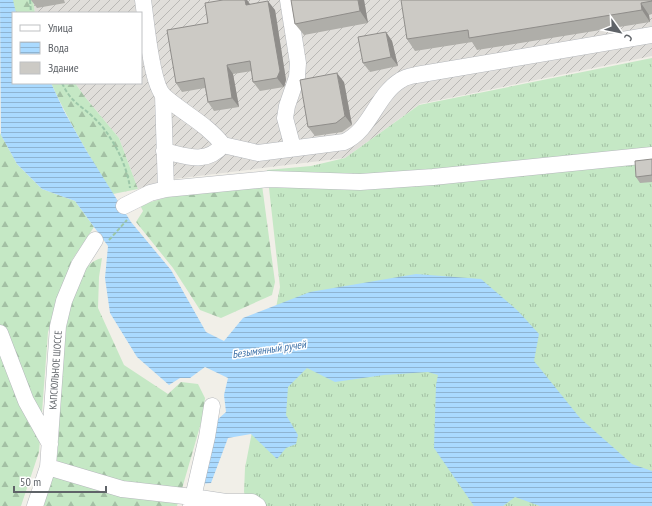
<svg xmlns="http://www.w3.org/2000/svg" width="652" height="506" viewBox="0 0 652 506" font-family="'PT Sans Narrow',sans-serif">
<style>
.industrial{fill:url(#industrial-furrows)}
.grass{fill:url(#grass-tufts)}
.forest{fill:url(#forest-firs)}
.water{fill:url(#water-rules)}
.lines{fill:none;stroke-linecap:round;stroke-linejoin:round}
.minor-casing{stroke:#b5b8bc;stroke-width:17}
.path{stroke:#9cc7a9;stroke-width:2;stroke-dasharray:4 2;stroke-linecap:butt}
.minor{stroke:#fff;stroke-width:16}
.wall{fill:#afaea9}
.shaded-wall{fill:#8f8d8a}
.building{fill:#cccac5;stroke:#8f8d8a}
.labels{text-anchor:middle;stroke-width:3;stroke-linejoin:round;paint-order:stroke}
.street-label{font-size:10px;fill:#5f6368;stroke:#fff}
.water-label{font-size:11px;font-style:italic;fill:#4174aa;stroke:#fff}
</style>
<defs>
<pattern id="industrial-furrows" width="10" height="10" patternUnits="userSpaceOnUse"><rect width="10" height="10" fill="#e0deda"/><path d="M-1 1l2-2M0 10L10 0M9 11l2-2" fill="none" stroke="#b9b8b5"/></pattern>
<pattern id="grass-tufts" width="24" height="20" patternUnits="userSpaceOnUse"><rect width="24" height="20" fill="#c5e8c5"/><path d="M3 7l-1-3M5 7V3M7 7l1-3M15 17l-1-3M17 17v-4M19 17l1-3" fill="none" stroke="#a3c0a4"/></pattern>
<pattern id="forest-firs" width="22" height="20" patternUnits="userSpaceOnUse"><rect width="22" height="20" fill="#c5e8c5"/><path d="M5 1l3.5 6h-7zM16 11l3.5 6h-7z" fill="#a3c0a4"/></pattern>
<pattern id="water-rules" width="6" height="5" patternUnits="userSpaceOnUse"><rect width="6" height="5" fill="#aadaff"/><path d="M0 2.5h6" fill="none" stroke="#8eb4d2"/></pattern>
</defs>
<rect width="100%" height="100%" fill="#f1efe8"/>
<path class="industrial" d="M33,0H652V56L420,104L345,158L165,180L138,189L119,138L85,97L75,83H141V13H35Z"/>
<path class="grass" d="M652,58V506H248L244,492L245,468L280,287L267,170L311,166L345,158L419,105Z"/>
<path class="forest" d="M13,0H33L35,13H16L12,3Z
M51,83H75L85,97L119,138L138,189L113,194C90,158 69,122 51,83Z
M0,133L17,164L42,189L75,201L94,227L72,260L48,332L39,452L21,506H0Z
M262,185L275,282L272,295L221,318L200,310L173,268L136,222L143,211L140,205L175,195Z
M102,258L99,277L98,308L124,365L168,394L181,382L198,384L205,398L203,416L177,506H42C50,486 56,467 58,445C61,407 56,267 102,258Z"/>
<path class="water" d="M0,0H13L16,13H13V83H51L64,111L86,150L131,222L171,270L206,332L224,341L243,318L310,292L416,274L481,279L518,311L539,334L534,361L580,418L632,464L652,471V506H540L515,497L503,506H474L434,448L436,385L438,375L428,372L384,375L335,382L307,368L288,387L286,415L298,435L296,444L286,448L277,459L251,434L228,438L211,483L200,484L217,420L226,412L224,395L228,378L205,367L190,378H180L169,385L137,357L110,313L105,278L108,246L75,201L42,189L17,164L1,135Z"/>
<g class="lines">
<g class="minor-casing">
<path id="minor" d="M143,0C146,19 151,84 164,96C183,113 207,124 223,145
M288,0L298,63L297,77L287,106L285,118L293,148
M163,95L166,189
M164,151C187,156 206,165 223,145L258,153L344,142C371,130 376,95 401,80C405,77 411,76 416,75L652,35
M124,206L150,193L166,189L269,179L360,182L433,177L652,155
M0,333L26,401L50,444
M48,467L122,489L193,497L226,502H252L258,506
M35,506L48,467L58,326L64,301L79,265L95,240
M191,506L207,437L212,406"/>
</g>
<path class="path" d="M30,0L31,13
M62,83C71,102 78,103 93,117C111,133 127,164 130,188
M109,240L127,220"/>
<use href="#minor" class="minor"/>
</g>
<path class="wall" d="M31,0H64L65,3L37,8Z
M223,0H247L250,4L275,10L286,80L284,87L260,91L253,82L252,71L233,74L239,107L214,111L208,102L205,88L182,92L176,83L208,23Z
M291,0H364L368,23L304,35L295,24Z
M652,0V14L649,15L650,22L477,50L472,42L415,51L407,39Z
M386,32L392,41L398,66L370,72L363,63Z
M344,82L352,125L342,132L315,136L308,127Z
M652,159V182L640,183L636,177Z"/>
<path class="shaded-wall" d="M245,0H247L251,6L246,5Z
M358,0H364L368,23L360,11Z
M268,1L275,10L286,80L284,87L277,78Z
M641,3L649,15L650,22L642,10Z
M386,32L392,41L398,66L391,57Z
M227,65L233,74L239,107L232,98Z
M337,73L344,82L352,125L345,116Z"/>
<path class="building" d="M223,0H245L246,5L268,1L280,71L277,78L253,82L250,61L227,65L232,98L208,102L204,78L176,83L167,30L208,23L205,3Z
M291,0H358L360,11L295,24Z
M401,0H652V1L641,3L642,10L469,38L468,30L407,39Z
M386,32L391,57L363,63L358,37Z
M337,73L345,116L336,123L308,127L300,80Z
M652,159V175L636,177L635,161Z"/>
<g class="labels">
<g class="street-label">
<text transform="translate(55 370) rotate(-86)" y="4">КАПСЮЛЬНОЕ ШОССЕ</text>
</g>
<g class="water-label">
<text transform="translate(269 349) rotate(-8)" y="4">Безымянный ручей</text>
</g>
</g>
<rect x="12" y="12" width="130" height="72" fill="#ffffff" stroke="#bfc1c3"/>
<rect x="20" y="25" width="20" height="6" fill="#ffffff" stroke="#bfc1c3"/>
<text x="48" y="32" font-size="12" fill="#5f6368">Улица</text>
<rect x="20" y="42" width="20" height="12" fill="url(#water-rules)" stroke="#bfc1c3"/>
<text x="48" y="52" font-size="12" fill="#5f6368">Вода</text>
<rect x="20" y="62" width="20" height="12" fill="#cccac5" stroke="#bfc1c3"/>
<text x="48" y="72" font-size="12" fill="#5f6368">Здание</text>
<g transform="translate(620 32) rotate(123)" stroke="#ffffff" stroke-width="3" paint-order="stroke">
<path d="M0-3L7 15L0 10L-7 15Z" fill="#5f6368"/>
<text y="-6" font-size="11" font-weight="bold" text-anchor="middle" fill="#5f6368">С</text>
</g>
<path d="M14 486v6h92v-6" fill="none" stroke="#5f6368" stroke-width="2"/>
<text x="20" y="486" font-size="12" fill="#5f6368" stroke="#ffffff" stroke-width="3" paint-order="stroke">50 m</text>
</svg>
